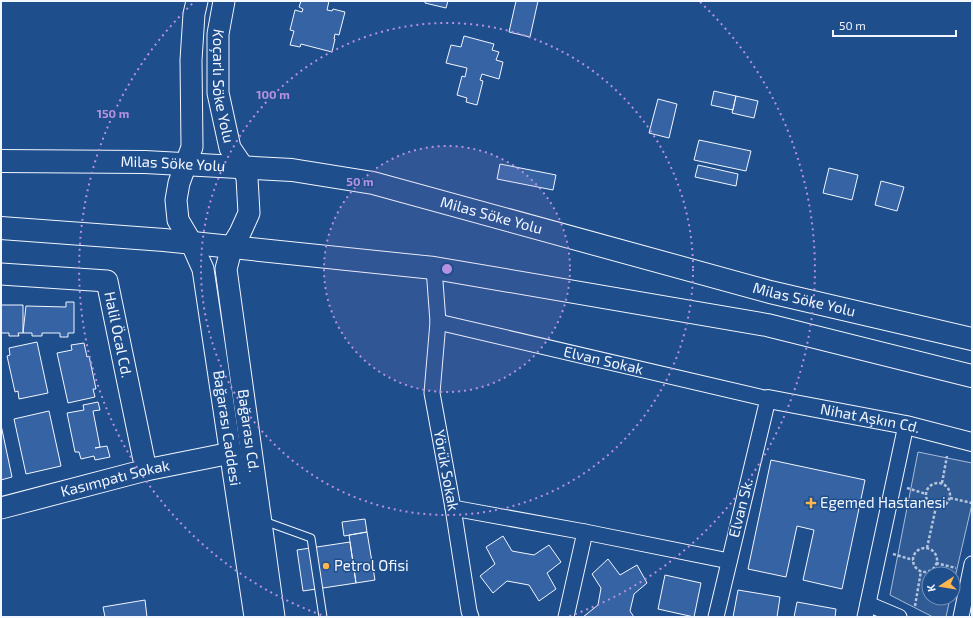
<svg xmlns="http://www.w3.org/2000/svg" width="973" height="618" viewBox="0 0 973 618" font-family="'Exo 2',sans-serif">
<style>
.built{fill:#305b95;stroke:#a8bbd7}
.building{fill:#3563a3;stroke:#f2f6ff}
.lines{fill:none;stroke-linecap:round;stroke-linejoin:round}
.service-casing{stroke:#f2f6ff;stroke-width:9}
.minor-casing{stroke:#f2f6ff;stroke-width:17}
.tertiary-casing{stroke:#f2f6ff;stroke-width:20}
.secondary-casing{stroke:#f2f6ff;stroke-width:23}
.trunk-casing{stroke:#f2f6ff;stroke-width:24}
.path{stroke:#b3c4dc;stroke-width:2.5;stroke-dasharray:3 2;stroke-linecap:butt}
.service{stroke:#1f4e8c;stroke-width:7}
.minor{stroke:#1f4e8c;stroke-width:15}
.tertiary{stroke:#1f4e8c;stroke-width:18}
.secondary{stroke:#1f4e8c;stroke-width:21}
.trunk{stroke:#1f4e8c;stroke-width:22}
.ring{fill:none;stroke:#b691df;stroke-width:2;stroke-dasharray:2 4}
.poi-dot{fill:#ffb74d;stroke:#1f4e8c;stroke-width:1.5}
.labels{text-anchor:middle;stroke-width:3;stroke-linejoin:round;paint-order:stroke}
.street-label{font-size:15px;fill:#f2f6ff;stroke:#1f4e8c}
.poi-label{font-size:15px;fill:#f2f6ff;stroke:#1f4e8c;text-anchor:start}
.centre{fill:#b691df;stroke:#1f4e8c;stroke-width:2}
.ring-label{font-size:12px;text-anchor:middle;font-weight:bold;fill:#b691df;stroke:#1f4e8c;stroke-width:3;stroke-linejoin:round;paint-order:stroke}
</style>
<rect width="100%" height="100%" fill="#1f4e8c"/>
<path class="built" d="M918,452L972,463V504L953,586V574H929V598H950L946,617H933L890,595Z"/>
<path class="building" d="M301,1H329L327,10L332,11L333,9L345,12L339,35L335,34L334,39H335L332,52L301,44L300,47L290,45L294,31L290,30L295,10L302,12L303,9L299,7Z
M425,1H448L446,8L425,3Z
M516,1H538L530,37L509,32Z
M464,36L494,44L492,50L499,52L496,60L503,62L499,79L482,74L480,80L483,81L477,105L466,102L467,98L457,95L462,76L465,77L467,68L446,63L451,45L461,47Z
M714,91L736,96L733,110L711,105Z
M736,96L758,101L754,118L732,113Z
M658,99L677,104L669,138L649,133Z
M699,140L751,151L746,171L694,160Z
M500,164L556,175L553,190L497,179Z
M698,165L738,174L736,186L695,177Z
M829,168L858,175L852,200L823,193Z
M881,181L904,187L897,211L875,205Z
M66,302H74V333H68V337H60V333H42V336H32V333H23L26,306L66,307Z
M1,305H23V333H18L19,336H9V333H1Z
M37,342L48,393L19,399L18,391L15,392L7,356L10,355L9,348Z
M84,343L87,357L89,356L96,389H93L95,397L68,403L57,353L72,350L71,345Z
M98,402L100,410L93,411L100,447L95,448L107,446L110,457L95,460L94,456L81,459L79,452H75L67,413L84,410L83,405Z
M49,411L61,466L26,474L14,419Z
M1,425L12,477L1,480Z
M771,460L865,480L842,589L803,580L814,530L797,526L786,577L748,569Z
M365,519L367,532L344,536L342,522Z
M367,532L375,580L356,583L349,535Z
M503,536L512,551L534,555L549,545L561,562L547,573L556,589L539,601L529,585L507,581L493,593L480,576L495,564L486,547Z
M350,542L356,583L303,591L297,550Z
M608,559L620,575L637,565L647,583L634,594L630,611L634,617H583L598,605L601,588L592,574Z
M665,575L701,583L694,617L658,609Z
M738,590L780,597L777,617H733Z
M145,600L147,617H105L103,607Z
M797,602L836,609L835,617H794Z"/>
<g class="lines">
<g class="service-casing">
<path id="service" d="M264,521L311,538L323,617"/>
</g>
<g class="minor-casing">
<g id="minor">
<path id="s1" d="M434,268L438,322L432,393L453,508L469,611L471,617"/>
<path id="s2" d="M438,322L768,399L716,617"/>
<path d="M453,508L585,532L729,561"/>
<path d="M868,604L899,617"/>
<path d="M566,617L585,532"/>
<path d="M865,617L906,425"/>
<path d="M961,617L972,564"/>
</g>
</g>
<g class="tertiary-casing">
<g id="tertiary">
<path id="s3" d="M768,399L906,425L972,442"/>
</g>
</g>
<g class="secondary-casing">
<g id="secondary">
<path id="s4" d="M197,1L194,14L191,60L192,147L179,183L176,200L178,220L191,242L203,269L255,617"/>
<path id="s5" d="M224,1L218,34V93L230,148L243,167L247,178L249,213L240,233L232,246L226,269L274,617"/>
<path id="s6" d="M1,274L107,281L146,470"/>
<path id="s7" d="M1,508L146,470L231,453"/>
</g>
</g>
<g class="trunk-casing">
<g id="trunk">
<path id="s8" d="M1,161L145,162L292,170L373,183L770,292L972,339"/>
<path d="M1,228L164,240L434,268L767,325L972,376"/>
</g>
</g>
<path class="path" d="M926 495a12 12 0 1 1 24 0a12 12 0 1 1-24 0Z
M942,483L947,456
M907,488L926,494
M950,498L972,503
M927,548L936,507
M913 560a12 12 0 1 1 24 0a12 12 0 1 1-24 0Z
M893,554L913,560
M936,563L956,568
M915,606L921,571"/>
<use href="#service" class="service"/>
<use href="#minor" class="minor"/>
<use href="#tertiary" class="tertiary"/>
<use href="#secondary" class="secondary"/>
<use href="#trunk" class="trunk"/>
</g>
<circle cx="447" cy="269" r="123" fill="#b691df" fill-opacity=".12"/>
<g class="ring">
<circle cx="447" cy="269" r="123"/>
<circle cx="447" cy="269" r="246"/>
<path d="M327 617A368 368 0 0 1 194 2M700 2A368 368 0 0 1 567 617"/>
</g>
<g class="poi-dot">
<path d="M809 497h4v4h4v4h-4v4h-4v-4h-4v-4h4z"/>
<circle cx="326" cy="566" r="4"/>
</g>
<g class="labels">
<g class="street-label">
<text dy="5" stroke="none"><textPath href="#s5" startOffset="86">Koçarlı Söke Yolu</textPath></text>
<text dy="5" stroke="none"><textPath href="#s8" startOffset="172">Milas Söke Yolu</textPath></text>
<text dy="5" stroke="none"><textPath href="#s8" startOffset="496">Milas Söke Yolu</textPath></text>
<text dy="5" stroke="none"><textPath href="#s8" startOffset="820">Milas Söke Yolu</textPath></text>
<text dy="5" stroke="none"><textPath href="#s6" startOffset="161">Halil Öcal Cd.</textPath></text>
<text dy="5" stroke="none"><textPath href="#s2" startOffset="170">Elvan Sokak</textPath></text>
<text dy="5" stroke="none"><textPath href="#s3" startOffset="104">Nihat Aşkın Cd.</textPath></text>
<text dy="5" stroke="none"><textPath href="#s4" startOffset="438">Bağarası Caddesi</textPath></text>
<text dy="5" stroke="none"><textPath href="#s5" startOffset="443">Bağarası Cd.</textPath></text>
<text dy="5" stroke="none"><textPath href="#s1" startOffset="204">Yörük Sokak</textPath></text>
<text dy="5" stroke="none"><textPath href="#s7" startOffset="118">Kasımpatı Sokak</textPath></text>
<text transform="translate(741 508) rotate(-76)" y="5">Elvan Sk.</text>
</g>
<g class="poi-label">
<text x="820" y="508">Egemed Hastanesi</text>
<text x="334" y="571">Petrol Ofisi</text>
</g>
</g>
<circle cx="447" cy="269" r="6" class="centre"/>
<g class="ring-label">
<text x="273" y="99">100 m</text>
<text x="113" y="118">150 m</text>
<text x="360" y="186">50 m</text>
</g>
<rect width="973" height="618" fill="none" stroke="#f2f6ff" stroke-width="4"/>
<g transform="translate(941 586) rotate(258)"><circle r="19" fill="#1f4e8c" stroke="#7391ba"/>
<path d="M0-3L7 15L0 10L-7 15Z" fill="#ffb74d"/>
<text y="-6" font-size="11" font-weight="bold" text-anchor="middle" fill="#f2f6ff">K</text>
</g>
<path d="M833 30v6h123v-6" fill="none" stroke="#f2f6ff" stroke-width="2"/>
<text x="839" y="30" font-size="12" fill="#f2f6ff" stroke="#1f4e8c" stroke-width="3" paint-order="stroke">50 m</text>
</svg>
